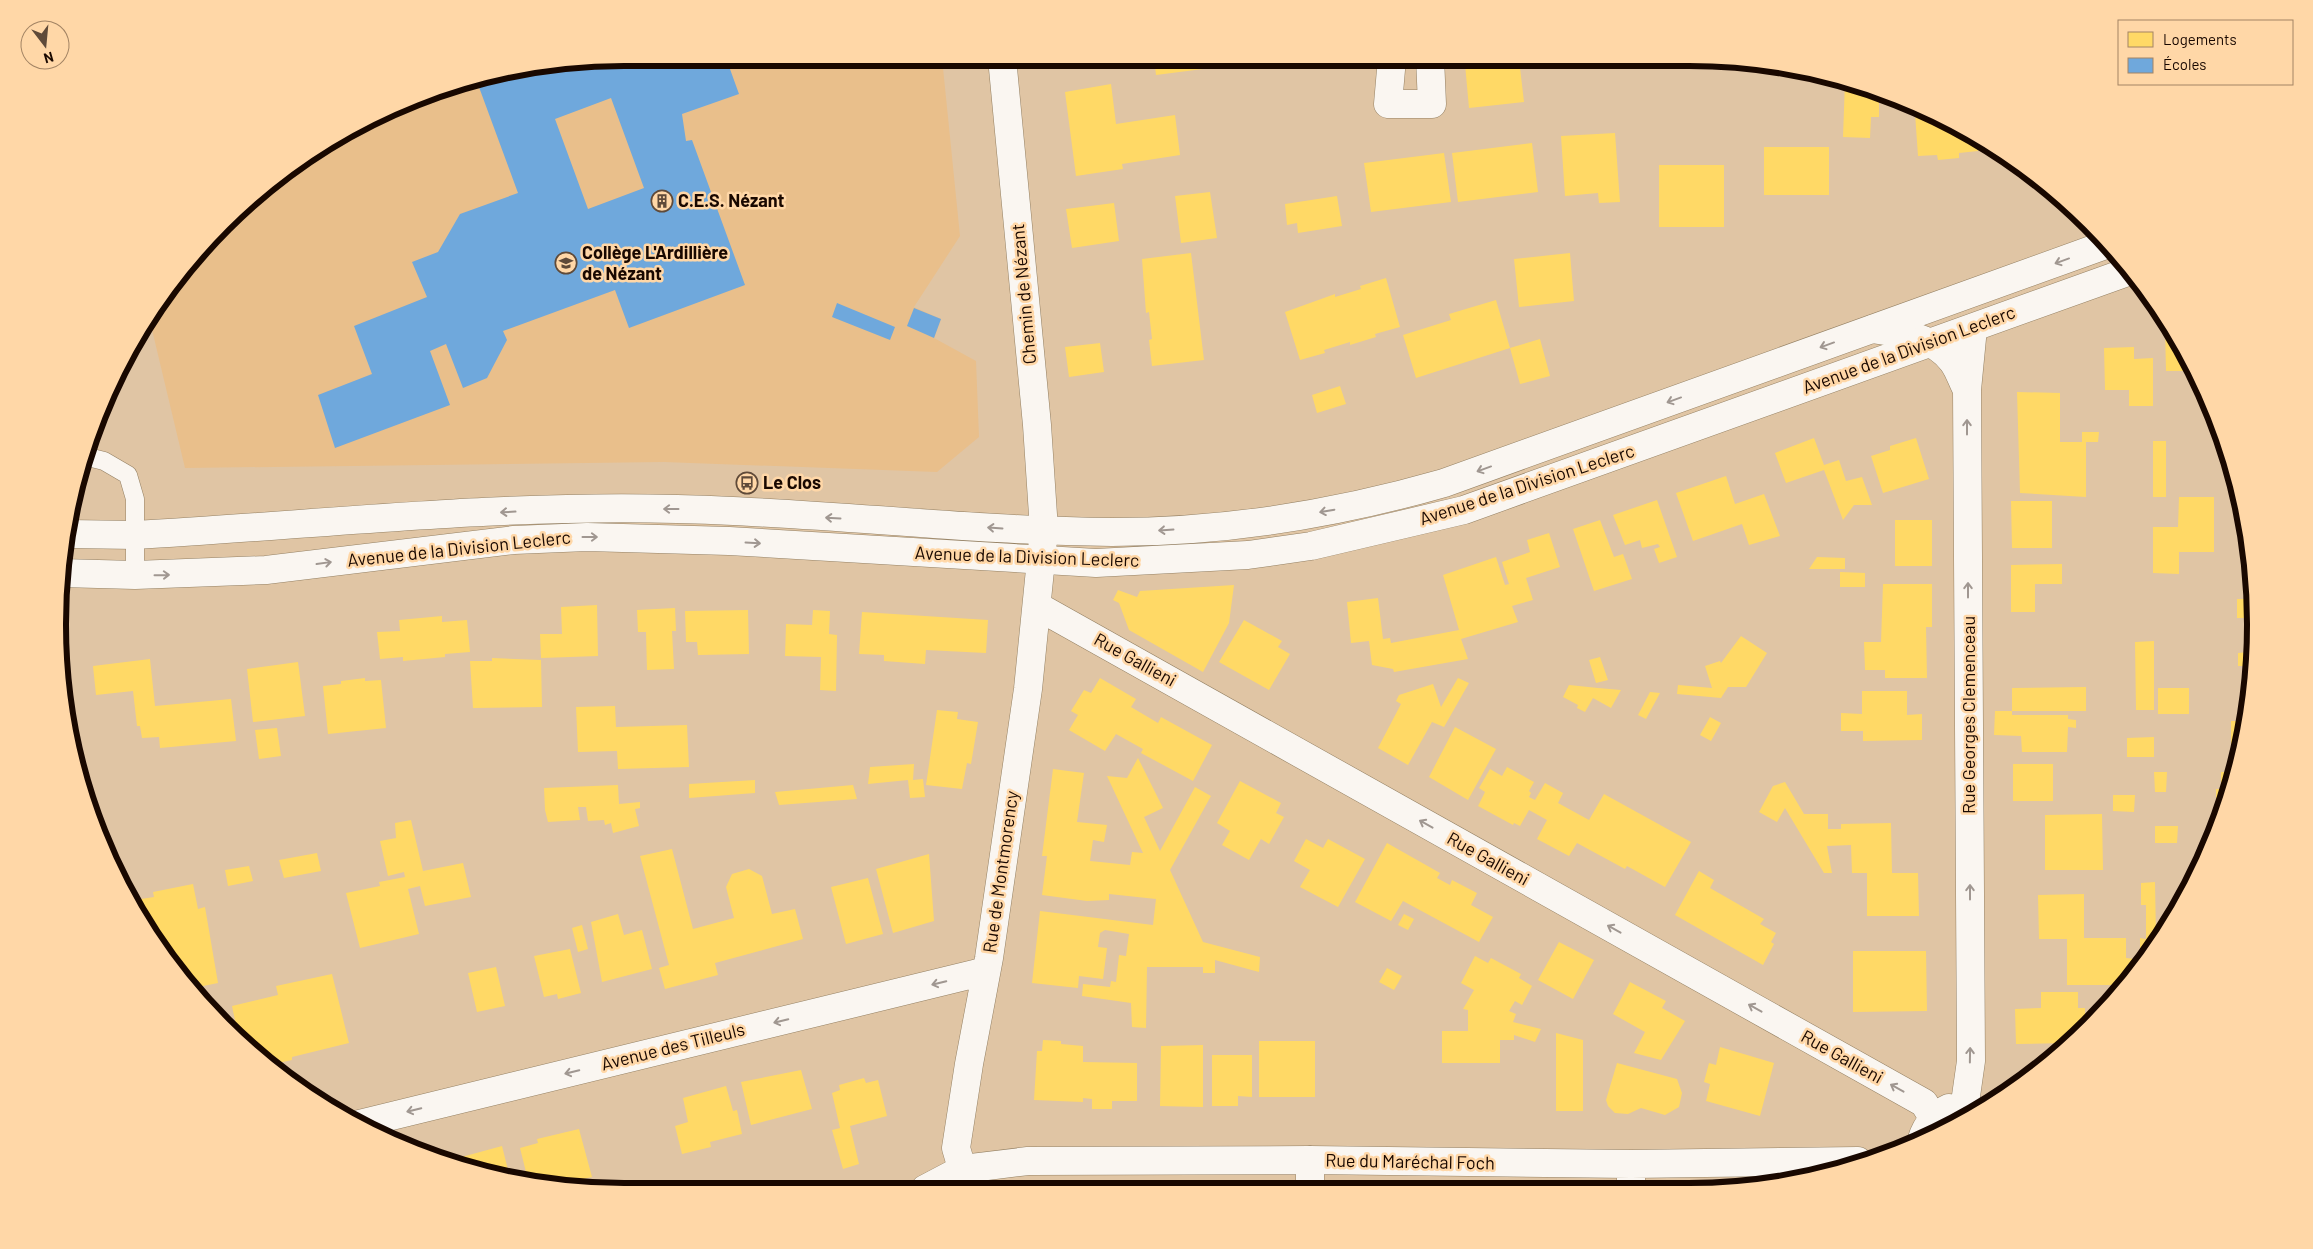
<svg xmlns="http://www.w3.org/2000/svg" width="2313" height="1249" viewBox="0 0 2313 1249" font-family="Barlow,sans-serif">
<style>
.built{fill:#e9bf8b}
.homes{fill:#ffd966}
.schools{fill:#6fa8dc;fill-rule:evenodd}
.lines{fill:none;stroke-linecap:round;stroke-linejoin:round}
.lane-casing{stroke:#948063;stroke-width:19}
.street-casing{stroke:#948063;stroke-width:29}
.primary-casing{stroke:#948063;stroke-width:29}
.lane{stroke:#faf6f1;stroke-width:18}
.street{stroke:#faf6f1;stroke-width:28}
.primary{stroke:#faf6f1;stroke-width:28}
.oneway{stroke:#a09791}
.labels{text-anchor:middle;stroke-width:5;stroke-linejoin:round;paint-order:stroke}
.poi-label{font-size:18px;font-weight:bold;fill:#190800;stroke:#ffd7a7;text-anchor:start}
.street-label{font-size:18px;fill:#190800;stroke:#ffd7a7}
.rim{fill:none;stroke:#190800;stroke-width:6}
</style>
<rect width="100%" height="100%" fill="#e0c5a4"/>
<path class="built" d="M624,58H942L960,236L914,307L941,319L934,338L976,361L979,437L937,472L664,462L185,468L149,317L198,250L279,175L341,133L442,88L514,68Z"/>
<path class="homes" d="M1154,58H1202L1203,69L1156,75Z
M1519,59L1524,102L1469,108L1465,64Z
M1845,81L1879,93V117H1871L1870,138L1843,137Z
M1111,84L1116,124L1175,115L1180,155L1122,164L1123,169L1076,176L1065,92Z
M1930,112L1977,139L1978,151L1959,153V158L1938,160L1937,155L1918,156L1915,113Z
M1615,133L1620,202L1599,203L1598,193L1565,196L1561,136Z
M1532,143L1538,192L1458,202L1452,153Z
M1764,147H1829V195H1764Z
M1444,153L1451,202L1371,212L1364,163Z
M1659,165H1724V227H1659Z
M1210,192L1217,238L1181,243L1175,196Z
M1337,196L1342,226L1298,233L1297,223L1287,225L1285,204Z
M1114,203L1119,241L1072,248L1066,209Z
M1191,253L1204,360L1152,366L1149,340L1152,339L1149,312L1146,313L1142,259Z
M1570,253L1574,301L1519,307L1514,259Z
M1386,278L1400,327L1375,334L1376,337L1350,345V342L1324,350L1325,353L1300,360L1285,312L1335,294V297L1361,289L1360,286Z
M1496,300L1510,348L1416,378L1403,335L1451,320L1449,314Z
M2165,328H2170L2180,341L2193,371H2166Z
M1540,339L1550,376L1520,384L1510,348Z
M1100,343L1104,372L1069,377L1065,347Z
M2134,347V359L2153,358V406H2129V390H2105L2104,348Z
M1340,386L1346,404L1317,413L1312,395Z
M2017,392L2060,393V442H2082V432H2099L2098,442H2086V497L2020,493Z
M1814,438L1824,465L1839,460L1846,481L1862,477L1872,505H1854L1843,520L1824,470L1786,483L1775,453Z
M1916,438L1929,479L1883,493L1871,456L1890,450V446Z
M2153,441H2166V497H2153Z
M1726,476L1735,504L1764,494L1780,536L1749,545L1742,524L1693,541L1676,493Z
M2179,497H2214V552H2179V574L2153,573V527H2178Z
M1657,500L1677,557L1659,563L1654,549L1660,547L1658,544L1642,548L1640,540L1625,545L1613,515Z
M2011,501H2052V548H2012Z
M1600,520L1614,557L1623,554L1632,579L1594,591L1573,529Z
M1895,520H1932V566H1895Z
M1549,533L1560,567L1526,578L1533,600L1512,606L1518,622L1461,639L1468,659L1394,672L1393,669L1372,665L1369,641L1351,643L1347,602L1378,598L1383,639L1390,638L1391,643L1459,630L1443,575L1496,557L1505,585L1509,584L1502,562L1530,552L1527,540Z
M1817,557L1845,558V569H1809Z
M2062,564V584H2035V612H2011V565Z
M1840,572L1865,573V587H1840Z
M1883,584H1932V627H1926L1927,678H1885V670H1865L1864,642H1881Z
M1234,585L1229,623L1203,672L1129,630L1119,603L1113,600L1118,590L1137,597L1140,591Z
M2237,599H2252L2254,666H2238V653L2249,652V618H2237Z
M597,605L598,656L541,658L540,634H562L561,607Z
M675,608L676,631H672L674,669L647,670L646,632H638L637,610Z
M748,610L749,654L698,655L697,642H686L685,611Z
M813,610L830,611L829,634L837,635L836,691L820,690L821,657L785,656L786,624L812,625Z
M862,612L988,620L986,653L926,650L925,664L884,661V655L859,654Z
M442,616V622L467,620L470,652L445,654V657L403,661V657L380,659L377,632L400,631L399,620Z
M1244,620L1282,641L1278,647L1290,654L1269,690L1219,662Z
M1741,636L1767,653L1746,687H1728L1721,698L1677,694L1678,685L1712,688L1705,666L1720,661L1721,663Z
M2154,641V710H2136L2135,642Z
M1600,657L1608,680L1596,683L1589,660Z
M492,658L541,660L542,707L473,708L470,661H492Z
M150,659L155,706L231,699L236,741L160,748L159,737L142,738L140,726H137L133,691L96,695L93,666Z
M298,662L305,716L253,722L247,669Z
M365,678V681L381,680L386,728L328,734L323,686L341,684V681Z
M1100,678L1136,699L1131,707L1158,723L1161,717L1212,745L1193,781L1141,753L1143,749L1116,734L1105,751L1069,730L1078,715L1071,711L1084,690L1091,693Z
M1458,678L1469,683L1444,727L1432,722L1408,765L1378,748L1401,704L1396,701L1399,695L1433,684L1441,707Z
M1569,685L1598,688L1621,690L1611,708L1593,698L1585,712L1577,708L1578,705L1563,697Z
M2086,687V711H2012V715H2068V719L2076,720V728L2068,727L2067,752H2022L2021,736L1994,735L1995,711H2012V688Z
M2158,688H2189V714H2158Z
M1862,691H1907V715L1922,714V740L1863,741V731H1841V713L1862,714Z
M1650,692L1660,693L1646,719L1638,715Z
M615,706L616,727L687,725L689,767L618,769L617,751L578,752L576,707Z
M937,710L958,712L957,719L978,722L971,764L967,763L962,789L926,785Z
M1710,717L1721,723L1711,741L1700,735Z
M2231,721H2245L2236,772L2216,825V789H2221V772H2231Z
M1455,727L1496,749L1468,800L1429,777Z
M277,728L281,756L259,759L255,730Z
M2154,737V757H2127V738Z
M1138,758L1163,808L1144,817L1160,851L1195,787L1211,796L1170,870L1203,942L1260,957L1259,972L1215,960V973H1203V967H1147L1146,1028L1132,1027L1131,1003L1082,996L1083,984L1110,987L1111,981L1116,982L1119,955L1126,956L1129,934L1105,930L1100,933L1098,947L1107,948L1103,979L1079,976L1078,988L1032,983L1040,911L1153,925L1156,899L1109,894V900L1087,901L1042,895L1047,856H1042L1053,769L1084,773L1077,822L1107,825L1104,842L1093,840L1090,861L1130,865L1132,852L1143,853L1107,776L1127,778Z
M914,764L913,780L923,779L925,797L910,798L908,780L868,784L870,767Z
M2013,764H2053V801H2013Z
M1507,767L1534,782L1529,791L1531,793L1529,797L1535,800L1545,783L1563,793L1558,803L1589,820L1604,794L1691,842L1665,887L1627,866L1625,869L1577,843L1569,856L1537,839L1547,820L1529,810L1520,826L1514,823L1513,825L1478,806L1485,792L1479,788L1490,769L1502,776Z
M2154,772H2167L2166,792H2155Z
M755,780V793L689,798V784Z
M1240,781L1281,803L1276,813L1284,817L1269,844L1261,839L1249,860L1222,845L1230,831L1217,823Z
M1785,782L1804,814H1828V829H1841V824L1891,823L1892,873H1918L1919,916H1867V873H1852L1851,845L1827,846L1832,873H1824L1785,808L1777,822L1759,812L1773,786Z
M618,785L619,804L640,802V808L635,809L639,826L613,833L611,823L605,825L604,820L588,821L586,807H578L580,820L548,822L545,810L544,788Z
M853,785L857,799L779,805L775,792Z
M2113,795H2135L2134,812L2113,811Z
M2102,814L2103,870H2045V815Z
M411,820L423,871L463,863L471,897L425,906L420,886L408,889L419,934L360,948L346,893L380,886L379,882L405,877L404,872L388,876L380,841L396,838L395,823Z
M2155,826H2178L2177,843H2155Z
M1306,839L1323,848L1328,839L1365,859L1338,907L1300,887L1310,870L1294,861Z
M1387,843L1440,873L1437,878L1450,885L1452,880L1477,893L1471,905L1493,917L1479,942L1403,901L1391,921L1355,902Z
M672,849L693,929L734,918L726,887L732,874L749,869L762,876L772,914L795,909L803,939L715,963L718,975L665,989L659,968L669,965L640,856Z
M317,853L321,871L284,878L279,860Z
M929,854L934,921L893,933L876,869Z
M249,866L253,881L228,886L225,870Z
M1699,871L1714,880L1710,888L1764,919L1760,924L1776,933L1771,942L1774,944L1763,965L1675,915Z
M868,878L883,934L846,944L831,887Z
M2155,882L2156,937L2146,952H2140V938L2146,939V905H2141V883Z
M193,884L198,909L205,907L218,983L193,988L153,939L146,926L141,899L154,897L153,892Z
M2084,894V938H2126V958L2135,959V968L2124,985H2067V939H2039L2038,895Z
M618,914L624,935L642,930L652,969L602,982L591,922Z
M1404,914L1414,919L1408,930L1398,925Z
M582,925L588,949L578,952L572,928Z
M1559,942L1594,960L1573,999L1538,980Z
M570,949L581,993L558,999L557,994L544,997L534,956Z
M1853,951H1926L1927,1011L1853,1012Z
M1475,956L1488,963L1491,958L1521,974L1519,978L1532,986L1522,1005L1515,1001L1509,1011L1516,1014L1513,1022L1541,1029L1535,1042L1514,1035V1040H1500V1063H1442V1031H1468V1010L1463,1009L1474,990L1461,983Z
M496,967L505,1006L477,1012L468,973Z
M1387,968L1402,976L1394,990L1379,982Z
M332,974L349,1043L292,1057V1060L269,1065L239,1039L232,1006L278,995L276,986Z
M1630,982L1666,1001L1662,1008L1685,1021L1661,1060L1634,1053L1645,1032L1613,1014Z
M2041,992H2078V1008H2085V1026L2067,1043L2016,1044L2015,1009L2041,1008Z
M1556,1033L1583,1040V1111H1556Z
M1043,1040L1061,1041V1044L1083,1046V1062L1137,1063V1101H1112V1109H1092V1099L1083,1098V1102L1034,1100L1037,1051H1042Z
M1259,1041H1315V1097H1259Z
M1203,1045V1107L1160,1106L1161,1046Z
M1720,1047L1774,1063L1760,1116L1706,1101L1710,1084L1704,1082L1709,1063L1716,1065Z
M1212,1055H1252V1097L1238,1096V1106H1212Z
M1617,1063L1677,1079L1682,1093L1679,1107L1665,1115L1641,1108L1628,1114L1615,1113L1608,1106L1606,1100Z
M801,1070L812,1109L751,1125L741,1082Z
M864,1078L866,1083L878,1080L887,1116L850,1126L859,1164L843,1169L832,1130L840,1128L832,1093L840,1090L839,1085Z
M726,1086L733,1111L737,1110L742,1134L710,1142L711,1147L682,1154L675,1126L688,1122L683,1098Z
M579,1129L592,1177L557,1185L528,1180L520,1148L538,1143L537,1139Z
M502,1146L510,1178L477,1172L460,1166L458,1158Z"/>
<path class="schools" d="M624,58H726L739,94L682,114L686,141L692,140L745,285L629,328L615,290L503,331L507,340L487,378L463,388L446,344L430,351L450,405L335,448L318,395L372,374L354,326L427,297L412,262L438,252L460,214L518,193L476,79L514,68ZM611,98L644,188L588,209L555,119Z
M837,303L895,327L890,340L832,317Z
M914,308L941,319L934,338L907,326Z"/>
<g class="lines">
<g class="lane-casing">
<path id="lane" d="M84,456L104,461L128,475L135,499V575"/>
</g>
<g class="street-casing">
<path id="street" d="M1392,58L1388,104H1432L1430,58
M1873,329C1902,333 1935,337 1953,362C1959,370 1962,381 1967,390
M1037,606L1924,1103L1933,1118
M1965,1103L1971,1061L1967,390L1973,328
M359,1124L986,971
M1922,1139C1926,1125 1936,1114 1949,1108
M1310,1160V1188
M1631,1164V1187
M925,1189L963,1169L1028,1161L1310,1160L1631,1164L1858,1161
M968,1189L956,1148L969,1064L989,958L1028,689L1044,530L1037,425L1002,58"/>
</g>
<g class="primary-casing">
<path id="primary" d="M68,534L136,535C316,525 496,504 677,509C822,512 967,531 1112,532C1224,532 1336,514 1444,483L2108,244
M61,573L135,575L266,570L514,540L587,537L729,541L1096,563L1248,555L1311,546L1464,510L2130,271"/>
</g>
<use href="#lane" class="lane"/>
<use href="#street" class="street"/>
<use href="#primary" class="primary"/>
</g>
<defs><path id="oneway-shaft" d="M-6 0H5M1.5-3L5.5 0L1.5 3" fill="none" stroke-width="1.6" stroke-linecap="round" stroke-linejoin="round" transform="scale(1.25)"/></defs>
<g class="oneway">
<use href="#oneway-shaft" transform="translate(2062 261) rotate(160)"/>
<use href="#oneway-shaft" transform="translate(1827 345) rotate(160)"/>
<use href="#oneway-shaft" transform="translate(1674 400) rotate(160)"/>
<use href="#oneway-shaft" transform="translate(1967 427) rotate(-90)"/>
<use href="#oneway-shaft" transform="translate(1484 469) rotate(160)"/>
<use href="#oneway-shaft" transform="translate(671 509) rotate(-180)"/>
<use href="#oneway-shaft" transform="translate(1327 511) rotate(170)"/>
<use href="#oneway-shaft" transform="translate(508 512) rotate(177)"/>
<use href="#oneway-shaft" transform="translate(833 518) rotate(-177)"/>
<use href="#oneway-shaft" transform="translate(995 528) rotate(-176)"/>
<use href="#oneway-shaft" transform="translate(1166 530) rotate(176)"/>
<use href="#oneway-shaft" transform="translate(590 537)"/>
<use href="#oneway-shaft" transform="translate(753 543) rotate(3)"/>
<use href="#oneway-shaft" transform="translate(324 563) rotate(-8)"/>
<use href="#oneway-shaft" transform="translate(162 575) rotate(-1)"/>
<use href="#oneway-shaft" transform="translate(1968 590) rotate(-90)"/>
<use href="#oneway-shaft" transform="translate(1426 824) rotate(-151)"/>
<use href="#oneway-shaft" transform="translate(1970 892) rotate(-90)"/>
<use href="#oneway-shaft" transform="translate(1614 929) rotate(-151)"/>
<use href="#oneway-shaft" transform="translate(939 983) rotate(166)"/>
<use href="#oneway-shaft" transform="translate(1755 1008) rotate(-151)"/>
<use href="#oneway-shaft" transform="translate(781 1021) rotate(166)"/>
<use href="#oneway-shaft" transform="translate(1970 1055) rotate(-89)"/>
<use href="#oneway-shaft" transform="translate(572 1072) rotate(166)"/>
<use href="#oneway-shaft" transform="translate(1897 1088) rotate(-151)"/>
<use href="#oneway-shaft" transform="translate(414 1110) rotate(166)"/>
</g>
<defs>
<g id="building-ring" transform="scale(1.125)"><circle r="9.5" fill="#ffd7a7" stroke="#5f4a39" stroke-width="1.5"/><path d="M-4-6H4V6H1V3H-1V6H-4ZM-2.5-4.3h1.7v1.8h-1.7ZM.8-4.3h1.7v1.8H.8ZM-2.5-1h1.7V.8h-1.7ZM.8-1h1.7V.8H.8Z" fill="#5f4a39"/></g>
<g id="school-ring" transform="scale(1.125)"><circle r="9.5" fill="#ffd7a7" stroke="#5f4a39" stroke-width="1.5"/><path d="M0-5L7-2L0 1L-7-2ZM-4 1L0 2.5L4 1V4Q0 6-4 4Z" fill="#5f4a39"/></g>
<g id="bus-ring" transform="scale(1.125)"><circle r="9.5" fill="#ffd7a7" stroke="#5f4a39" stroke-width="1.5"/><path d="M-5-6H5V4H4V6H2V4H-2V6H-4V4H-5ZM-3.5-4V0h7V-4ZM-3.5 1.2v1.5H-2V1.2ZM2 1.2v1.5H3.5V1.2Z" fill="#5f4a39"/></g>
</defs>
<g fill-rule="evenodd">
<use href="#building-ring" x="662" y="201"/>
<use href="#school-ring" x="566" y="263"/>
<use href="#bus-ring" x="747" y="483"/>
</g>
<g class="labels">
<g class="poi-label">
<text x="678" y="207">C.E.S. Nézant</text>
<text x="582" y="259">Collège L'Ardillière<tspan x="582" dy="21">de Nézant</tspan></text>
<text x="763" y="489">Le Clos</text>
</g>
<g class="street-label">
<text transform="translate(1024 294) rotate(-95)" y="6">Chemin de Nézant</text>
<text transform="translate(1909 350) rotate(-20)" y="6">Avenue de la Division Leclerc</text>
<text transform="translate(1527 485) rotate(-18)" y="6">Avenue de la Division Leclerc</text>
<text transform="translate(459 549) rotate(-6)" y="6">Avenue de la Division Leclerc</text>
<text transform="translate(1027 557) rotate(2)" y="6">Avenue de la Division Leclerc</text>
<text transform="translate(1135 660) rotate(29)" y="6">Rue Gallieni</text>
<text transform="translate(1969 715) rotate(-90)" y="6">Rue Georges Clemenceau</text>
<text transform="translate(1488 859) rotate(29)" y="6">Rue Gallieni</text>
<text transform="translate(1001 872) rotate(-82)" y="6">Rue de Montmorency</text>
<text transform="translate(673 1047) rotate(-14)" y="6">Avenue des Tilleuls</text>
<text transform="translate(1842 1057) rotate(29)" y="6">Rue Gallieni</text>
<text transform="translate(1410 1162) rotate(1)" y="6">Rue du Maréchal Foch</text>
</g>
</g>
<path d="M0 0H2313V1249H0ZM624 66H1689A558 558 0 0 1 2247 624V625A558 558 0 0 1 1689 1183H624A558 558 0 0 1 66 625V624A558 558 0 0 1 624 66Z" fill="#ffd7a7" fill-rule="evenodd"/>
<path class="rim" d="M624 66H1689A558 558 0 0 1 2247 624V625A558 558 0 0 1 1689 1183H624A558 558 0 0 1 66 625V624A558 558 0 0 1 624 66Z"/>
<rect x="2118" y="20" width="175" height="65" fill="#ffd7a7" stroke="#a38464"/>
<rect x="2128" y="32" width="25" height="15" fill="#ffd966" stroke="#a38464"/>
<text x="2163" y="45" font-size="15" fill="#190800">Logements</text>
<rect x="2128" y="58" width="25" height="15" fill="#6fa8dc" stroke="#a38464"/>
<text x="2163" y="70" font-size="15" fill="#190800">Écoles</text>
<g transform="translate(45 45) rotate(164)"><circle r="24" fill="#ffd7a7" stroke="#a38464"/>
<path d="M0-4L9 19L0 12L-9 19Z" fill="#5f4a39"/>
<text y="-8" font-size="14" font-weight="bold" text-anchor="middle" fill="#190800">N</text>
</g>
</svg>
